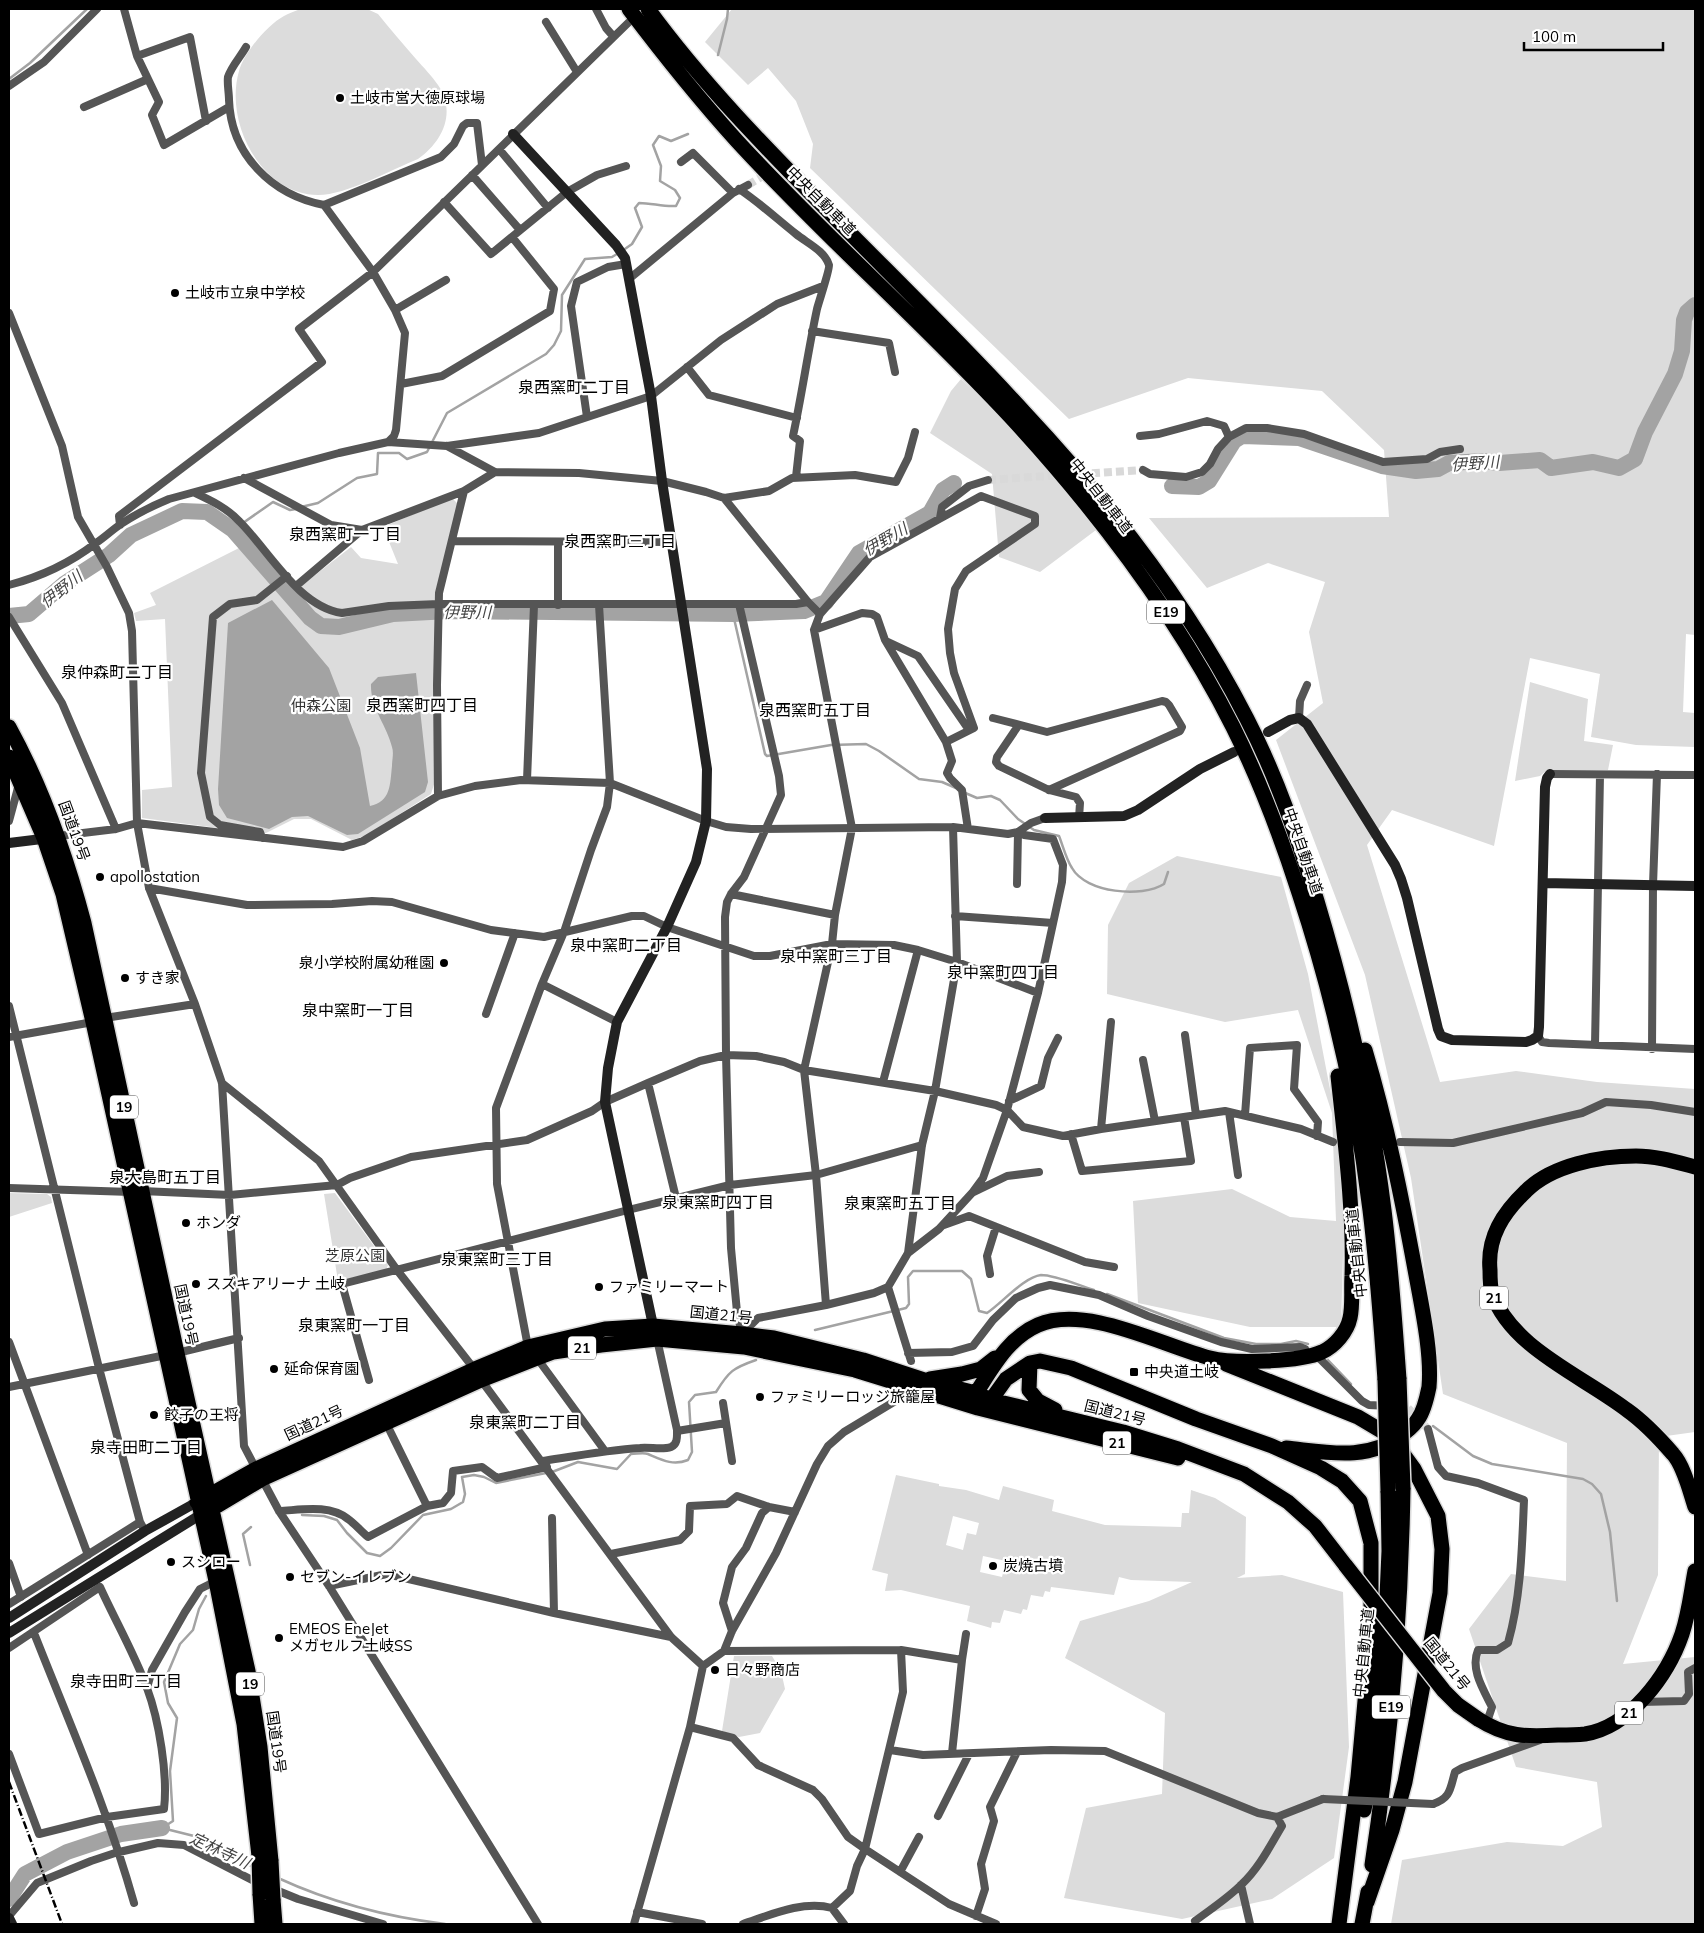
<svg xmlns="http://www.w3.org/2000/svg" width="1704" height="1933" viewBox="0 0 1704 1933" font-family="Mulish,'Noto Sans JP',sans-serif">
<style>
.green{fill:#dcdcdc;fill-rule:evenodd}
.water{fill:#a3a3a3}
.lines{fill:none;stroke-linecap:round;stroke-linejoin:round}
.stream{stroke:#a3a3a3;stroke-width:2.5}
.river{stroke:#a3a3a3;stroke-width:16}
.street-tunnel{stroke:#d9d9d9;stroke-width:8;stroke-dasharray:8 4;stroke-linecap:butt}
.highway-casing{stroke:#dbdbdb;stroke-width:18}
.street{stroke:#555;stroke-width:8}
.secondary{stroke:#222;stroke-width:10}
.highway{stroke:#000;stroke-width:15}
.rail{stroke:#000;stroke-width:2.5;stroke-dasharray:8 2.5 1 2.5;stroke-linecap:butt}
.highway-bridge-casing{stroke:#dbdbdb;stroke-width:18;stroke-linecap:butt}
.street-bridge{stroke:#555;stroke-width:8}
.highway-bridge{stroke:#000;stroke-width:15}
.poi-dot{fill:#000;stroke:#fff;stroke-width:2}
.labels{text-anchor:middle;stroke-width:4.5;stroke-linejoin:round;paint-order:stroke}
.shield{fill:#fff;stroke:#4c4c4c;stroke-width:1}
.shield-label{font-size:14px;font-weight:bold;fill:#000}
.poi-label{font-size:15px;fill:#000;stroke:#fff;text-anchor:start}
.street-label{font-size:15px;fill:#000;stroke:#fff}
.park-label{font-size:15px;fill:#333;stroke:#fff}
.neighbourhood-label{font-size:16px;fill:#000;stroke:#fff}
.water-label{font-size:16px;font-style:italic;fill:#444;stroke:#fff}
</style>
<rect width="100%" height="100%" fill="#fff"/>
<path class="green" d="M301,9H367L378,14C390,29 403,44 416,59C423,67 432,76 438,85C457,113 442,142 418,159C390,170 347,195 318,195C261,194 224,123 239,71C244,53 267,25 284,16C289,13 295,11 301,9Z
M732,9H1695V635L1686,634L1683,712L1695,713V747L1636,745L1591,737L1600,674L1530,658L1494,846L1392,810L1367,845L1440,1082L1516,1071L1597,1082L1695,1089V1432L1659,1437L1658,1575L1623,1664L1695,1657V1924H1391L1402,1860L1507,1842L1563,1846L1602,1827L1597,1782L1516,1767L1469,1629L1511,1574L1566,1581L1567,1443L1443,1394L1411,1178L1365,975L1276,740L1323,703L1309,632L1325,582L1268,563L1207,588L1149,518L1389,517L1384,450L1322,391L1188,378L1069,419L810,168L813,144L796,101L768,68L748,85L705,42Z
M961,379L1041,454L1096,530L1040,572L999,557L992,474L930,433L951,391Z
M452,498L458,504L436,595L435,781L431,794L367,835L352,840L311,819H294L264,834L142,818V790L172,787L165,619L136,621L134,613L156,605L150,593L241,547L287,597L351,547L361,558L398,564L383,527Z
M1530,682L1588,699L1584,741L1613,745L1608,770H1547L1540,776L1515,781Z
M1177,856L1281,877L1308,974L1334,1110L1344,1220L1341,1327H1250L1138,1303L1133,1201L1232,1189L1290,1217L1336,1221L1332,1113L1298,1010L1225,1022L1107,994L1108,925L1129,883Z
M9,1193L47,1194L51,1197L52,1203L9,1217Z
M335,1193L388,1265L386,1270L338,1281L324,1194Z
M896,1475L939,1484V1486L966,1490L999,1500L1003,1486L1054,1500L1052,1511L1105,1525L1181,1527L1182,1513H1189L1191,1490L1215,1498L1246,1517L1245,1574L1237,1578L1282,1575L1343,1592L1349,1747L1334,1858L1272,1899L1182,1919L1064,1898L1086,1808L1162,1794L1165,1713L1065,1658L1080,1621L1149,1601L1192,1582L1131,1580L1119,1577L1114,1595L1051,1587L1050,1592L1045,1591L1043,1597L1031,1595L1027,1610L1023,1609L1021,1614L1004,1610L1000,1623L992,1622L991,1628L967,1621L970,1606L901,1590L885,1591L888,1574L872,1570ZM953,1516L979,1523L976,1535L967,1533L963,1550L946,1545ZM983,1556L1006,1561L1002,1577L980,1572Z
M734,1656H772L781,1671L785,1689L760,1733L739,1737L722,1731Z"/>
<path class="water" d="M272,600L329,668L360,748L370,806C391,802 390,784 392,766C392,760 394,753 392,747C387,726 370,707 371,684L378,677L416,673L428,782L425,792L358,834L347,835L308,816L292,817L269,829L227,818L219,805L218,789L228,623Z"/>
<g class="lines">
<path class="stream" d="M718,55L727,19L728,9
M9,79L30,63L87,9
M622,251L632,244L642,227L635,208L639,203C652,203 663,207 676,206L680,198L675,190L660,181L661,166L653,145L659,136L671,141L688,134
M301,507L318,503L357,478L377,474L378,453H399L407,459L427,452L447,413L546,354L554,345L561,331L562,295L585,259L612,257L617,254
M233,530L273,502L290,510L296,509
M733,614L765,754L767,756L831,745L866,744L879,751L919,779L942,782L956,788
M963,792L977,798L991,796L1000,800L1018,819L1034,830L1059,836C1063,846 1066,859 1072,868C1086,893 1142,898 1164,884L1168,872
M1107,1294L1224,1338L1256,1344H1281L1296,1341L1308,1344
M815,1330L906,1308L909,1304L908,1277L913,1271H962L971,1279L979,1311L987,1313C1002,1303 1024,1277 1041,1275C1056,1275 1080,1286 1094,1290
M1327,1359L1351,1384
M1433,1426L1473,1456L1492,1464L1583,1479L1592,1484L1601,1494L1610,1532L1617,1601
M552,1472L578,1462L617,1469L631,1454C637,1454 643,1452 648,1454C662,1460 673,1466 688,1460L692,1452L689,1402L695,1395L716,1392C729,1371 733,1368 756,1360
M302,1515L324,1516L337,1520L347,1533L367,1553L380,1556L391,1548L423,1515L451,1509L463,1502L465,1494L462,1477L474,1475L484,1477L496,1483L546,1473
M250,1565L243,1534L251,1527
M162,1828L194,1836L253,1867
M162,1828L173,1821L170,1771L177,1718L168,1703L164,1682L180,1644L193,1630L199,1609L206,1596
M278,1878C330,1902 388,1917 445,1924"/>
<path class="river" d="M1172,486L1199,487L1209,481L1234,441L1242,436L1299,438L1382,466L1416,471L1438,469L1449,463L1484,461L1499,463L1540,460L1551,468L1593,462L1619,468L1635,459L1645,432L1675,374L1682,351L1684,320L1687,312L1695,305
M9,616L29,614L64,584L109,555L131,535L182,511L207,512L233,530L310,618L321,626L339,627L393,614L449,611L733,614L804,611L826,602L859,553L930,513L943,490L954,483
M9,1899L25,1874L67,1852L121,1834L162,1828"/>
<path class="street-tunnel" d="M748,185L768,173
M1080,474L1143,470
M988,480L1061,475
M1408,1408L1428,1429"/>
<g class="highway-casing">
<path id="highway" d="M629,9C663,54 699,99 737,141C827,239 927,326 1017,424C1101,516 1177,616 1233,727C1260,781 1281,837 1299,893C1333,996 1357,1103 1370,1210C1377,1267 1381,1323 1385,1380
M648,9C702,83 767,149 831,214C896,280 962,344 1024,412C1111,505 1189,605 1247,719C1277,777 1298,839 1317,901C1347,1001 1371,1105 1384,1210C1391,1266 1395,1323 1399,1379
M9,727C43,789 66,855 84,923L177,1353L248,1671L260,1747L271,1861
M9,757L44,838L63,894L93,1022L216,1581L244,1724L259,1856
M1695,1167C1676,1162 1656,1156 1636,1156C1600,1156 1552,1165 1526,1191C1503,1213 1487,1237 1490,1270C1490,1277 1490,1286 1492,1293C1511,1348 1583,1376 1627,1410C1644,1422 1660,1439 1673,1454C1684,1466 1690,1492 1695,1507
M1030,1363L1029,1390L1038,1401L1055,1410
M1226,1364L1358,1417L1390,1436
M930,1379L962,1374L981,1369L995,1358
M977,1401L976,1393C993,1367 1008,1338 1038,1325C1086,1304 1163,1346 1210,1358C1234,1364 1299,1362 1322,1352C1335,1346 1347,1332 1350,1318C1353,1305 1351,1289 1352,1276C1354,1210 1345,1142 1338,1076
M983,1405L991,1400L1006,1379L1030,1363L1040,1361L1071,1368L1196,1419L1272,1446L1321,1468L1342,1481L1360,1501L1371,1543V1636L1358,1777L1339,1924
M1286,1448C1326,1452 1367,1462 1402,1435C1408,1430 1414,1426 1418,1419C1424,1411 1427,1397 1429,1387C1432,1354 1422,1308 1416,1275C1402,1199 1387,1124 1365,1050
M197,1502L256,1469L475,1369L528,1347L605,1329L653,1326L742,1334L774,1338L863,1360L924,1380L976,1393L991,1400L1123,1432L1178,1449L1244,1474L1288,1502L1315,1526L1346,1566
M205,1513L262,1479L481,1380L537,1358L553,1352L601,1345L657,1339L744,1347L855,1370L978,1408L1178,1458
M1478,1719C1506,1737 1526,1737 1558,1735C1567,1735 1576,1735 1585,1734C1630,1727 1668,1675 1682,1634C1689,1613 1691,1592 1695,1571
M1364,1810L1369,1781L1387,1596L1389,1551L1388,1491
M1372,1865C1391,1740 1401,1614 1403,1488
M260,1894L262,1924
M273,1899L275,1924
M1367,1902L1392,1830L1405,1782L1440,1593L1442,1549L1438,1516L1414,1469L1398,1447
M1362,1924L1368,1892"/>
</g>
<path class="street" d="M124,9L137,56L159,102L152,115L164,145L229,107
M596,9L606,28L613,36
M546,22L577,72
M246,47C241,56 231,67 228,77C227,83 229,93 229,100C231,155 272,195 324,205L441,157L454,144L463,126L467,123H477L482,165
M137,56L190,37L206,121
M9,86L44,62L97,9
M84,107L148,79
M499,149L548,208
M681,162L693,153L733,193
M472,175L520,230
M739,189C760,203 777,219 796,234C807,243 825,251 829,265C830,269 819,301 817,309C808,351 802,394 793,436L800,441L796,477
M444,202L491,254L567,192L597,175L626,166
M324,205L373,272L395,310L405,333L396,430L394,436L388,442
M629,279L733,193L748,185
M395,310L446,280
M9,313L62,446L78,517L107,567L129,613L132,631L137,823L149,888L195,1004L222,1083L244,1446L256,1469
M812,331L889,343L895,372
M687,367L709,395L797,418
M401,384L442,376L550,311L554,289L512,237
M587,417L571,306L577,282L608,267L626,264
M1140,436L1159,434L1207,421L1224,426L1229,437
M447,446L495,472L579,473L662,481L706,492L724,498L769,491L792,478L855,475L896,482L908,458L915,432
M1143,470L1150,474L1186,477L1202,472L1210,464L1218,449L1229,437L1246,428H1267L1304,434L1383,462L1427,459L1440,452L1460,449
M244,478L331,525L362,530
M195,493C212,501 227,508 240,522C269,551 299,607 342,613L389,606L439,604H796L808,602
M724,498L808,602L820,614
M940,518L942,507L969,486L988,480
M120,525L119,516L322,362L299,329L373,272L628,23
M452,541L671,542
M558,543V605
M9,585C40,577 70,563 96,543C105,537 112,530 121,524C136,514 152,506 169,499L339,453L388,442L447,446L539,433L651,396L721,340L777,304L823,286
M296,586L362,530L464,491L495,472
M739,604L779,776L781,795L744,877L731,894L727,902L725,917L726,1055L731,1248L737,1312L742,1334L758,1318L826,1305L874,1293L888,1287L908,1253L922,1145L935,1091L957,962L953,827
M9,617L62,703L116,829
M814,630L862,613L872,614L877,617L885,640L946,742L952,761L947,773L950,778L962,790L968,829
M886,641L918,656L969,730
M993,718L1047,732L1162,701L1166,702L1169,705L1182,727L1180,731L1049,790
M1299,718L1300,701L1307,685
M1018,726L997,757L996,762L999,766L1049,790L1076,797L1080,803L1079,818
M1550,774L1695,775
M527,780L534,605
M438,796L437,685L439,593L464,491
M9,821L19,784
M58,836L116,829L137,823L343,847L363,841L438,796L475,786L521,780L610,783L706,821L726,827L751,829L953,827L1008,834L1018,832L1031,823L1045,818
M262,838L260,832L220,825L210,817L201,773L213,617L230,604L257,600L287,576
M1017,884L1018,832
M149,888L247,905L332,904L372,901L392,902L491,930L544,937L632,916H644L667,927L754,956H770L832,944L894,945L918,950L957,962L1038,993
M731,894L835,915
M955,916L1053,923
M542,984L617,1022
M9,1006L99,1368L140,1522L145,1531
M486,1014L515,933
M105,1018L195,1004
M1185,1035L1196,1115
M1538,1036L1542,1042L1549,1043L1695,1049
M9,1037L93,1022
M1595,1045L1600,775
M1652,1049L1653,885L1657,774
M1143,1060L1155,1121
M883,1082L918,950
M222,1083L319,1161L397,1270L475,1370
M648,1083L676,1198
M1009,1101L1041,1086L1048,1058L1058,1038
M1229,1112L1238,1175
M1245,1115L1250,1048L1297,1045L1294,1089L1318,1122L1317,1136
M1101,1129L1111,1022
M1071,1134L1082,1171L1191,1161L1184,1117
M1400,1142L1453,1143L1582,1113L1606,1102L1651,1105L1695,1112
M9,1188L131,1192
M142,1191L230,1195L337,1185L350,1178L411,1157L527,1140L592,1111L605,1102L648,1083L700,1061L726,1055L756,1056L784,1062L804,1070L935,1091L996,1105L1007,1110L1023,1127L1063,1136L1101,1129L1225,1111L1301,1129L1333,1142
M974,1192L1007,1176L1039,1172
M944,1225L969,1216L1085,1262L1114,1267
M908,1253L939,1229L972,1193L983,1178L1007,1110L1038,993L1062,882L1063,865L1053,839L1024,835L1018,832
M990,1274L987,1256L996,1227
M888,1287L911,1361
M826,1305L816,1175L804,1070L832,944L835,915L852,828L814,630L820,614L870,557L981,496L1035,516V524L966,571L955,589L948,629L950,653L954,673L974,728L946,742
M9,1342L88,1555
M528,1347L497,1184L496,1108L542,984L564,932L591,850L607,807L610,783L599,605
M177,1353L239,1338
M908,1353L952,1352L973,1346L993,1320L1016,1298L1038,1288L1050,1285L1099,1295L1148,1316L1221,1342L1252,1349L1300,1347L1305,1349
M537,1358L605,1451
M1321,1360L1362,1401L1369,1405L1389,1406
M369,1380L342,1284L628,1210L730,1185L816,1175L922,1145
M481,1380L671,1637L703,1666
M9,1387L166,1355
M723,1403L732,1461
M1428,1429L1438,1467L1446,1476L1478,1483L1524,1500C1522,1548 1521,1597 1508,1643L1497,1650H1478C1470,1669 1483,1689 1492,1707L1486,1725
M390,1431L427,1506
M677,1431L726,1423
M543,1461C575,1456 608,1450 640,1448C650,1447 663,1450 671,1447C678,1444 677,1436 677,1430L657,1339
M262,1479L279,1511L329,1586L538,1924
M279,1511C301,1510 329,1504 348,1519C355,1524 361,1531 368,1537L427,1506L443,1503L451,1493L453,1471L482,1467L497,1478L547,1467
M552,1518L554,1613
M611,1554L680,1540L689,1531L690,1506L727,1504L737,1496L769,1507L795,1512
M9,1563L21,1597
M329,1586L387,1574L554,1613L671,1637
M9,1604L140,1522
M732,1631L723,1603L732,1567L746,1548L762,1513L769,1507
M34,1633C69,1722 108,1810 134,1903
M9,1648L100,1587C115,1620 135,1655 147,1688C159,1720 168,1775 164,1809L107,1817L39,1834L9,1754
M724,1651L732,1631L776,1553L817,1464L828,1446L844,1432L902,1397
M147,1688L152,1670L185,1612L200,1589L216,1581
M1641,1702L1684,1701L1689,1694L1688,1672L1695,1668
M690,1727L733,1738L758,1765L813,1790L822,1799L848,1837L865,1849L949,1904L996,1924
M890,1750L923,1755L1051,1750L1105,1751L1258,1813L1277,1817L1323,1799
M952,1753L962,1660L966,1634
M1433,1804C1451,1798 1450,1789 1455,1772L1462,1768L1540,1740
M938,1816L969,1754
M900,1872L919,1837
M1241,1885L1250,1924
M271,1888L298,1899L383,1924
M832,1908L850,1891L857,1866L865,1849L903,1692L901,1650
M637,1912L702,1924
M9,1916L37,1883L91,1861L115,1853L158,1843L184,1845L260,1884
M976,1916L985,1889L981,1864L994,1821L990,1807L1017,1752
M1195,1921C1211,1909 1228,1898 1242,1884C1259,1868 1270,1846 1282,1826L1277,1817
M634,1924L690,1727L703,1666L724,1651L901,1650L962,1660
M743,1924C770,1915 803,1900 832,1908L844,1924"/>
<path class="secondary" d="M513,134L616,245L625,258L651,396L662,481L707,769L706,821L696,862L667,927L617,1022L608,1068L605,1102L654,1330
M1268,732L1290,720L1299,718L1307,724L1395,865L1401,879L1407,898L1438,1029L1441,1036L1452,1040L1526,1042L1532,1040L1538,1036L1539,1027L1545,787L1547,778L1550,774
M1045,818L1124,816L1138,810L1200,769L1234,752
M9,843L50,838
M1543,883L1695,886
M9,1618L145,1531L197,1502
M9,1633L200,1515
M9,1918L12,1924"/>
<use href="#highway" class="highway"/>
<path class="rail" d="M9,1782L62,1924"/>
<g class="highway-bridge-casing">
<path id="highway-bridge" d="M1399,1379L1403,1488
M1385,1380L1388,1491
M1346,1566L1444,1691L1458,1705L1478,1719
M259,1856L260,1894
M271,1861L273,1899"/>
</g>
<path class="street-bridge" d="M1323,1799L1433,1804"/>
<use href="#highway-bridge" class="highway-bridge"/>
</g>
<g class="poi-dot">
<circle cx="340" cy="98" r="5"/>
<circle cx="175" cy="293" r="5"/>
<circle cx="100" cy="877" r="5"/>
<circle cx="444" cy="963" r="5"/>
<circle cx="125" cy="978" r="5"/>
<circle cx="186" cy="1223" r="5"/>
<circle cx="196" cy="1284" r="5"/>
<circle cx="599" cy="1287" r="5"/>
<circle cx="274" cy="1369" r="5"/>
<rect x="1129" y="1367" width="10" height="10" rx="2.5"/>
<circle cx="760" cy="1397" r="5"/>
<circle cx="154" cy="1415" r="5"/>
<circle cx="171" cy="1562" r="5"/>
<circle cx="993" cy="1566" r="5"/>
<circle cx="290" cy="1577" r="5"/>
<circle cx="279" cy="1638" r="5"/>
<circle cx="715" cy="1670" r="5"/>
</g>
<g class="labels">
<g class="shield">
<rect x="1147" y="600.5" width="38" height="23" rx="4"/>
<rect x="110" y="1095.5" width="28" height="23" rx="4"/>
<rect x="1480" y="1286.5" width="28" height="23" rx="4"/>
<rect x="568" y="1336.5" width="28" height="23" rx="4"/>
<rect x="1103" y="1431.5" width="28" height="23" rx="4"/>
<rect x="236" y="1672.5" width="28" height="23" rx="4"/>
<rect x="1372" y="1695.5" width="38" height="23" rx="4"/>
<rect x="1615" y="1701.5" width="28" height="23" rx="4"/>
</g>
<g class="shield-label">
<text x="1166" y="617">E19</text>
<text x="124" y="1112">19</text>
<text x="1494" y="1303">21</text>
<text x="582" y="1353">21</text>
<text x="1117" y="1448">21</text>
<text x="250" y="1689">19</text>
<text x="1391" y="1712">E19</text>
<text x="1629" y="1718">21</text>
</g>
<g class="poi-label">
<text x="350" y="103">土岐市営大徳原球場</text>
<text x="185" y="298">土岐市立泉中学校</text>
<text x="110" y="882">apollostation</text>
<text x="434" y="968" text-anchor="end">泉小学校附属幼稚園</text>
<text x="135" y="983">すき家</text>
<text x="196" y="1228">ホンダ</text>
<text x="206" y="1289">スズキアリーナ 土岐</text>
<text x="609" y="1292">ファミリーマート</text>
<text x="284" y="1374">延命保育園</text>
<text x="1144" y="1377">中央道土岐</text>
<text x="770" y="1402">ファミリーロッジ旅籠屋</text>
<text x="164" y="1420">餃子の王将</text>
<text x="181" y="1567">スシロー</text>
<text x="1003" y="1571">炭焼古墳</text>
<text x="300" y="1582">セブン-イレブン</text>
<text x="289" y="1634">EMEOS EneJet<tspan x="289" dy="17">メガセルフ土岐SS</tspan></text>
<text x="725" y="1675">日々野商店</text>
</g>
<g class="street-label">
<text transform="translate(821 201) rotate(45)" y="5">中央自動車道</text>
<text transform="translate(1101 496) rotate(52)" y="5">中央自動車道</text>
<text transform="translate(74 831) rotate(70)" y="5">国道19号</text>
<text transform="translate(1303 851) rotate(71)" y="5">中央自動車道</text>
<text transform="translate(1357 1253) rotate(-96)" y="5">中央自動車道</text>
<text transform="translate(186 1315) rotate(78)" y="5">国道19号</text>
<text transform="translate(721 1315) rotate(6)" y="5">国道21号</text>
<text transform="translate(1115 1413) rotate(14)" y="5">国道21号</text>
<text transform="translate(314 1423) rotate(-25)" y="5">国道21号</text>
<text transform="translate(1364 1653) rotate(-84)" y="5">中央自動車道</text>
<text transform="translate(1447 1664) rotate(51)" y="5">国道21号</text>
<text transform="translate(276 1742) rotate(82)" y="5">国道19号</text>
</g>
<g class="park-label">
<text x="321" y="711">仲森公園</text>
<text x="355" y="1261">芝原公園</text>
</g>
<g class="neighbourhood-label">
<text x="574" y="393">泉西窯町二丁目</text>
<text x="345" y="540">泉西窯町一丁目</text>
<text x="620" y="547">泉西窯町三丁目</text>
<text x="117" y="678">泉仲森町二丁目</text>
<text x="422" y="711">泉西窯町四丁目</text>
<text x="815" y="716">泉西窯町五丁目</text>
<text x="626" y="951">泉中窯町二丁目</text>
<text x="836" y="962">泉中窯町三丁目</text>
<text x="1003" y="978">泉中窯町四丁目</text>
<text x="358" y="1016">泉中窯町一丁目</text>
<text x="165" y="1183">泉大島町五丁目</text>
<text x="718" y="1208">泉東窯町四丁目</text>
<text x="900" y="1209">泉東窯町五丁目</text>
<text x="497" y="1265">泉東窯町三丁目</text>
<text x="354" y="1331">泉東窯町一丁目</text>
<text x="525" y="1428">泉東窯町二丁目</text>
<text x="146" y="1453">泉寺田町二丁目</text>
<text x="126" y="1687">泉寺田町三丁目</text>
</g>
<g class="water-label">
<text transform="translate(1475 463) rotate(-4)" y="6">伊野川</text>
<text transform="translate(885 539) rotate(-30)" y="6">伊野川</text>
<text transform="translate(61 589) rotate(-38)" y="6">伊野川</text>
<text x="467" y="618">伊野川</text>
<text transform="translate(220 1850) rotate(25)" y="6">定林寺川</text>
</g>
</g>
<rect width="1704" height="1933" fill="none" stroke="#000000" stroke-width="20"/>
<path d="M1524 42v8h139v-8" fill="none" stroke="#000000" stroke-width="2.5"/>
<text x="1532" y="42" font-size="15" fill="#000000" stroke="#ffffff" stroke-width="4" paint-order="stroke">100 m</text>
</svg>
